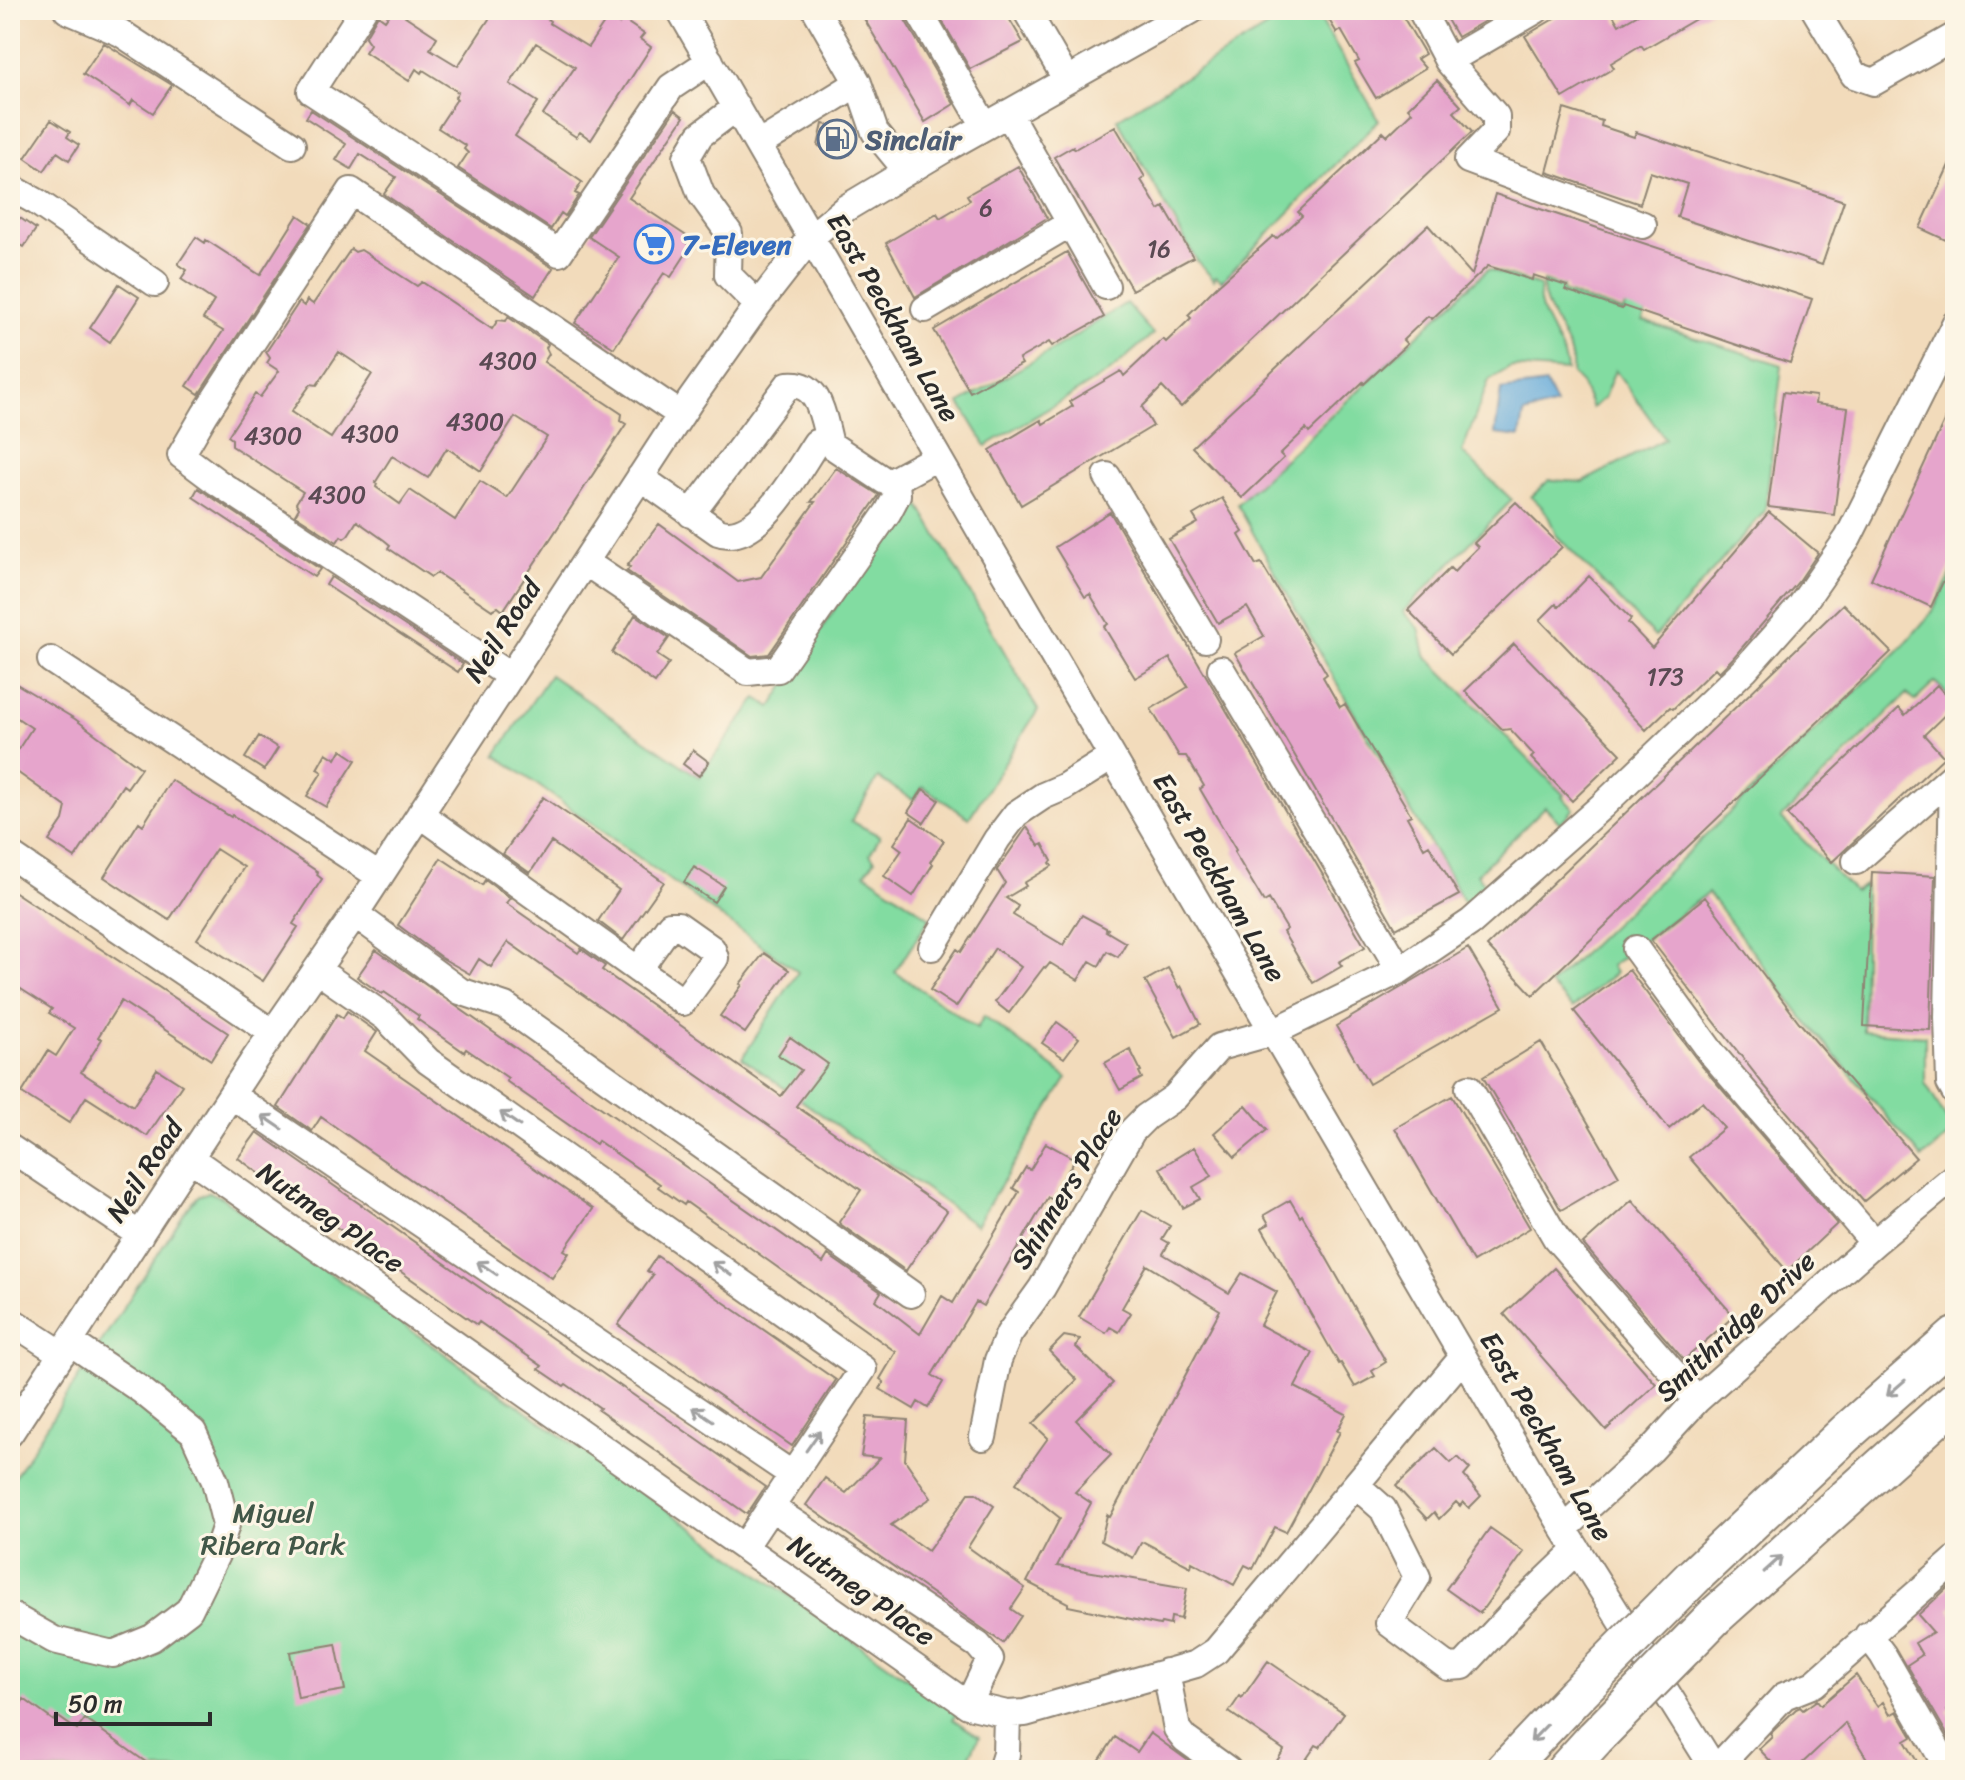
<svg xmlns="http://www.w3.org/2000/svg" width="1965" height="1780" viewBox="0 0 1965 1780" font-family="Sriracha,sans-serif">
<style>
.green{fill:#82dca1;stroke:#568466;stroke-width:2}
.water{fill:#65aada;stroke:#486a82;stroke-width:2}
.building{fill:#e6a5cc;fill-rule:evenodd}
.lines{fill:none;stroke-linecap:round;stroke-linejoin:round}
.minor-casing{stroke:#8e8373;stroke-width:30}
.highway-casing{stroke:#8e8373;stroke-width:42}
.minor{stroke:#fff;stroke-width:26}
.highway{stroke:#fff;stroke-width:38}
.highway-bridge-casing{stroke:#8e8373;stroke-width:42;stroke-linecap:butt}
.highway-bridge{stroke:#fff;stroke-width:38}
.oneway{stroke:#a0a0a0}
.labels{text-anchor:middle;stroke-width:6;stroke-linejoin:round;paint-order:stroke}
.number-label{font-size:24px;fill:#5a4a53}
.service-label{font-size:28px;font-weight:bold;fill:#4e5e75;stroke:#fcf5e5;text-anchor:start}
.shop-label{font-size:28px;font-weight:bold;fill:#366cbe;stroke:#fcf5e5;text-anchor:start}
.street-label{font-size:28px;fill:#2b2b2b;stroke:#fcf5e5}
.park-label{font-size:28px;fill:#415748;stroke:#fcf5e5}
</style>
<rect width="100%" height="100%" fill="#fcf5e5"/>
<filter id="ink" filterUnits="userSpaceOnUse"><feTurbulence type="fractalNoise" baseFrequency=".0125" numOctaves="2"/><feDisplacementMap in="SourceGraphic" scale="16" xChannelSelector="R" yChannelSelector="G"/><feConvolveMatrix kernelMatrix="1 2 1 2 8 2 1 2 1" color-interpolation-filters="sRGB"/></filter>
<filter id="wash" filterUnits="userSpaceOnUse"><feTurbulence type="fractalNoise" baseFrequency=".006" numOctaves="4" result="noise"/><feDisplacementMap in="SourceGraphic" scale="32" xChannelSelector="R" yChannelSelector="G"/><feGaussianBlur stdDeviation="1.8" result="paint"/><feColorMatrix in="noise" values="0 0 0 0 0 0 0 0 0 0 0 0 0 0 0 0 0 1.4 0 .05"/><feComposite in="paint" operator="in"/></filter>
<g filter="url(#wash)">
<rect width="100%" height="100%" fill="#f2dbbb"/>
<path class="green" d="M1295,10H1315L1379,120L1222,281L1216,276L1214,280L1197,261L1117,119Z
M1645,245L1662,252L1643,321L1782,365L1765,511L1655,637L1556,535C1550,519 1546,508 1531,497L1549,480L1583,482L1665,439L1615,370L1604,398L1592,408L1580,381L1572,374C1576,339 1541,316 1543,281L1563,287L1562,292L1623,312Z
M1488,269L1540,286C1534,318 1565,340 1567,371L1511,367L1489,380L1462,452L1512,500L1403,612L1419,628L1425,655L1564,795L1562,797L1574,809L1560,823L1545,807L1477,874L1490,893L1466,905L1344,696L1237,504Z
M1126,303L1153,334L1108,373L986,446L960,403L1066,342Z
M911,491L1038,710L969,818L923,787L914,800L878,778L851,821L880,836L870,854L875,860L865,873L930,918L895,972L977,1028L984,1016L1067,1078L976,1225L742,1058L798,972L496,755L550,675L699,777L757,698L771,707Z
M1955,566V702L1935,682L1915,701L1907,694L1781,818L1854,891L1865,885L1863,1031L1925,1036V1083L1954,1132L1922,1158L1803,1018L1708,893L1611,966L1615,973L1573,1008L1550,985L1904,645L1933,611Z
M209,1192L221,1197L958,1714L953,1719L979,1737L963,1770H10V1484L185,1212L198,1196Z"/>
<path class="water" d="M1546,384L1556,405L1524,414L1520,437L1495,434L1501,390Z"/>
<g id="blocks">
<path class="building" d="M392,10H396L437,37L430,49L458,66L495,10H534L550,21L549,23L588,47L608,17L619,24L622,19L644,34L640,39L651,47L591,140L580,132L576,137L543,115L575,67L536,43L510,84L538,102L515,136L582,182L575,193L579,195L565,216L561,213L551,229L458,168L468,153L464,149L466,146L438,128L457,99L455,97L458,92L423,70L421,73L416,69L409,81L365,52L370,44L365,37L378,15L385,20Z
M859,10H902L904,18L954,104L925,122Z
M936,10H1004L1023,42L970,69Z
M1323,10H1399L1425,54L1417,59L1425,68L1376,98L1355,63L1359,61L1341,30L1337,33Z
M1456,10H1504L1457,37L1445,16Z
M1569,10H1610L1619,25L1645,10H1711L1644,49L1641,45L1611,63L1614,68L1563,98L1525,36Z
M104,43L172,85L153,113L133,100L130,105L83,74Z
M1437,80L1461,106L1454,112L1472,132L1181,407L1162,387L1142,407L1153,426L1021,505L990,450L1041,420L1043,424L1073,406L1070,401L1121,371L1124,376L1163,339L1166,342L1191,318L1188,315L1216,287L1273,236L1276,239L1289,228L1302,216L1298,212L1383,132L1387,136L1412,112L1408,108Z
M1564,109L1602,121L1601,126L1634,137L1636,132L1844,201L1822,265L1677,217L1687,184L1650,172L1640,204L1547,172Z
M311,110L553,268L535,296L384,194L396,177L360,154L351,169L336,160L346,144L306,118Z
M675,110L684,117L629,198L688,237L685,242L691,246L671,277L664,273L614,348L575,323L619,257L589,237Z
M51,120L70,132L67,137L79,145L69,160L57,152L44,171L25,158Z
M823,124L855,131L850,154L818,146Z
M1115,126L1145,177L1141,180L1159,210L1164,207L1193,257L1132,290L1054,157L1073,146L1075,149Z
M1955,152V231L1950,242L1920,228Z
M1018,166L1047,218L915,297L886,243L937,213L940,218L970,200L967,195Z
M1495,194L1812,299L1790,363L1623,306L1622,309L1565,290L1567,286L1533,275L1532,280L1488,266L1432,319L1428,316L1403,340L1407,344L1364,384L1363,382L1309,433L1306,429L1280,454L1284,458L1242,498L1192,447L1428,225L1472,275Z
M10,211L36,229L24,247L10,238Z
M298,215L311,224L199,394L187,386L223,331L203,319L214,301L181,279L187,270L178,264L196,237L205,243L206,240L260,275Z
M351,249L355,252L361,250L417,286L422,282L492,329L498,320L506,321L508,317L548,344L546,348L549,354L544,362L622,414L621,421L626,424L503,611L498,607L492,610L437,573L431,577L388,548L390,545L384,540L357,521L348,535L344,538L341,536L337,542L295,515L299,508L296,503L303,492L232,446V439L228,436L255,394L260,397L279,371L267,363L270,358L266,352L278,334L299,302L304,306L307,300L313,304ZM339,352L372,374L331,438L291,412L311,384L317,385ZM515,417L547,437L507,498L480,481L455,520L410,490L400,504L376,487L377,484L375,483L392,456L428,478L447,448L481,471Z
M1067,252L1104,317L1052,346L1049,342L1019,359L1022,364L970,392L934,330Z
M119,284L139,297L110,342L90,328Z
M1783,392L1816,396L1815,404L1848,408L1834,515L1768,507Z
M1955,398V557L1931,607L1871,579Z
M836,468L879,495L769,654L752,656L627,571L630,567L627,566L659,524L738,582L761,577L815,502H811Z
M198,488L320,569L314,577L193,497Z
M1222,498L1243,532L1239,535L1256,565L1261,563L1327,674L1323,677L1340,707L1345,704L1411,815L1407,817L1416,833L1424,848L1429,845L1459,895L1396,929L1235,653L1264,636L1247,607L1218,623L1169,539L1198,523L1193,515Z
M1516,502L1562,547L1451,654L1408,610L1450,568L1454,572L1466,559L1478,547L1474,543Z
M1110,512L1365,947L1339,962L1342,966L1313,983L1283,932L1287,929L1269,899L1264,902L1234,852L1236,850L1200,789L1204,786L1186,756H1179L1151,709L1188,687L1170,658L1135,678L1104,627L1108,624L1090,594L1085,597L1055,547Z
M1769,512L1818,553L1799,581L1733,658L1719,672L1715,668L1673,709L1670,707L1646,730L1540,620L1556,604L1559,607L1589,576L1631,619L1628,623L1652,648Z
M331,577L463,664L458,672L326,585Z
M1843,604L1891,652L1533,995L1487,946Z
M635,615L669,638L657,655L669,663L655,683L612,653Z
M1514,644L1621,754L1572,801L1531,758L1534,755L1510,729L1503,730L1465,691Z
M10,680L75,719L141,768L127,788L123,785L75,858L49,841L63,820L66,807L10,767V762L32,728L10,713Z
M1937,685L1955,705L1924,735L1944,757L1832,862L1787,815L1899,708L1905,715Z
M259,736L278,748L264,770L245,758Z
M341,750L356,760L326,807L307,796L322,772L317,769L326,753L336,759Z
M693,750L709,762L699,776L683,764Z
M171,780L231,817L232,815L318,872L317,875L322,879L293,924L298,927L263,981L197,939L244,867L216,849L169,920L104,877L139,822L143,825Z
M923,789L939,800L924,823L908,812Z
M543,797L664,882L623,940L598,921L619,890L551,842L530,873L503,854Z
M911,818L944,841L930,862L933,864L913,896L884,876L902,850L894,844Z
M1027,827L1039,846L1043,844L1052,861L1050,863L1052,866L1024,883L1026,886L1006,898L1018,906L1013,915L1063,945L1082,915L1108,929L1106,931L1126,943L1118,957L1107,951L1099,966L1090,961L1078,980L1050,963L1046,968L1044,967L1009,1013L995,1002L1021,967L995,948L956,1007L930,990L957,949L961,952L1005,883L997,870Z
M441,858L482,885L485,880L510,898L506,903L578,953L581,949L605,966L602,970L781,1096L801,1070L778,1055L790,1037L828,1064L796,1106L947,1211L907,1269L906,1271L840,1224L839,1222L861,1190L508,942L491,967L479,959L470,974L442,958L398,925Z
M694,867L724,886L714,902L684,882Z
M1872,872L1935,876L1930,1030L1864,1026Z
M10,889L228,1033L211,1060L121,1001L98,1037L102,1039L81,1072L133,1106L157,1069L182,1085L147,1136L86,1097L69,1123L22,1093L48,1051L56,1056L74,1028L49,1013L52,1009L10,982Z
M1705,897L1799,1022L1916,1158L1864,1201L1763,1084L1651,940Z
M1468,948L1503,1007L1369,1084L1336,1026Z
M376,950L823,1263L828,1255L881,1292L876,1300L920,1334L942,1296L953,1303L1019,1192L1013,1188L1026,1167L1030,1170L1046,1143L1075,1159L1051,1199L1048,1197L983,1306L976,1302L932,1375L943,1382L928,1408L918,1402L914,1409L880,1389L884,1382L880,1379L896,1352L686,1202L684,1205L658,1187L660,1184L598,1141L596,1144L506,1081L508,1078L466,1049L464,1052L417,1019L419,1016L384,992L382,994L357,977Z
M764,953L789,970L745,1033L720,1016L742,985L740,984Z
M1168,968L1179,988L1181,986L1200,1024L1176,1037L1145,981Z
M1629,970L1702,1066L1837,1224L1787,1271L1689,1157L1724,1128L1702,1102L1669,1129L1574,1011Z
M347,1011L377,1032L365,1051L593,1209L564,1250L569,1253L552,1278L321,1117L312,1131L278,1107L337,1014L343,1018Z
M1057,1022L1079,1038L1064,1058L1042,1043Z
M1541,1042L1619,1176L1561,1210L1483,1077Z
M1130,1049L1141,1071L1139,1072L1142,1078L1120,1090L1105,1063Z
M1452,1096L1530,1228L1473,1262L1395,1128Z
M1246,1105L1267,1130L1235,1157L1214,1133Z
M257,1132L765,1487L747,1514L598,1410L600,1408L566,1384L564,1386L539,1369L542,1366L479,1322L477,1325L387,1262L389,1259L347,1230L345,1233L297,1200L300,1196L266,1173L263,1176L238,1158Z
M1194,1147L1212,1176L1193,1187L1200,1199L1183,1208L1160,1168Z
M1290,1200L1300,1217L1302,1215L1386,1362L1372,1371L1375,1376L1355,1387L1341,1363L1339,1364L1262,1228L1269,1224L1264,1215Z
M1632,1200L1734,1316L1684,1360L1583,1244Z
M1142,1210L1170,1226L1162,1239L1169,1243L1163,1254L1229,1293L1242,1273L1277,1292L1260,1325L1313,1353L1295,1387L1346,1414L1337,1431L1340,1432L1286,1532L1275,1527L1253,1569L1245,1565L1234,1585L1192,1562L1191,1567L1144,1542L1141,1543L1133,1558L1101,1541L1107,1515L1110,1517L1220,1310L1147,1265L1122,1308L1131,1313L1119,1332L1110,1327L1106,1333L1079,1317Z
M657,1256L836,1380L792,1446L618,1325L653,1275L647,1271Z
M1554,1268L1656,1384L1606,1430L1504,1314Z
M1064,1336L1080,1339L1076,1347L1113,1383L1076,1420L1111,1455L1075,1492L1091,1503L1057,1566L1187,1588L1181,1619L1171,1617L1170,1625L1161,1623L1160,1625L1068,1606V1603L1027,1582L1060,1518L1016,1483L1048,1438L1033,1424L1077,1380L1049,1351Z
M867,1417L908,1420L905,1460L931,1498L891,1525L928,1551L969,1493H976L994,1506L968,1547L1025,1588L1011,1609L1021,1616L1003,1643L806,1505L825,1478L846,1493L880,1458L861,1456Z
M1436,1448L1451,1463L1458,1457L1470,1469L1464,1476L1481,1496L1469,1508L1463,1502L1460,1506L1456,1502L1439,1519L1434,1512L1427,1519L1396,1486Z
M1490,1528L1524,1552L1480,1613L1446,1589Z
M1955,1581V1603L1949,1609L1955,1620V1705L1947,1710L1955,1724V1748L1907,1665L1922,1655L1915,1643L1933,1632L1918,1615Z
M336,1644L345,1690L298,1698L290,1652Z
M1268,1661L1344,1713L1320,1747L1316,1745L1299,1770H1271L1284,1750L1229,1712L1240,1696L1242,1698Z
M1856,1675L1877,1706L1883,1702L1890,1715L1897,1711L1912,1737L1905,1741L1922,1770H1874L1845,1723L1795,1770H1779L1759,1749L1772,1737L1770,1734L1796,1709L1800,1707L1803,1710L1817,1700L1821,1705Z
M24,1699L54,1721L57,1716L77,1730L85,1719L157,1770H10V1701L19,1707Z
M1150,1733L1201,1770H1093L1115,1737L1137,1752Z"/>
</g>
</g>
<g filter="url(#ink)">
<use href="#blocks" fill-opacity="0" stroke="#8e8373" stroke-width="2"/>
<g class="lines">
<g class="minor-casing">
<path id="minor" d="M67,10L121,33L292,145
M363,10L311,91L559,253L671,87L710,61
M680,10L989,546L1564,1529L1715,1770
M816,10L858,83L875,132L907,171
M918,10L985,126
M1026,10L1066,79
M1421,10L1448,61L1496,116V131L1468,160L1643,225
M1815,10L1854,75L1874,82L1955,36
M1448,61L1536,10
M737,107L700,135L687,157L701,194L729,233L728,275L758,305
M1008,113L1106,286
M758,145L858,83
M10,187L37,202L155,283
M925,309L1069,224
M1107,476L1205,639
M640,477L718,532C758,547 797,471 816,443L825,441L885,481L891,482L937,457
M691,514L788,385C821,381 823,420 830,444
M585,562L748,672L778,669L888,512L897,495L896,482
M51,660L379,876
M1221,669L1400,970
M510,676L217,482L181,455L205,414L351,191L681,415
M1953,776L1948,1017L1950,1083L1955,1092
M420,814L683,1002L715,958L712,949L678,925H670L638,970
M10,855L273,1033
M1856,861L1955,774
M355,914L460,991L505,1006L911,1294
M932,947L997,839L1016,814L1043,796L1064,787L1112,757
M1636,949L1714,1056L1874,1243
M317,970L385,1017L428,1061L863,1369L745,1546
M1469,1088L1556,1238L1697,1400
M231,1095L790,1473
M10,1148L140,1235
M190,1158L968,1705L1007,1714L1025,1713L1196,1664L1216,1651L1463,1357
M10,1320L62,1354
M10,1433L252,1063L355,914L690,401L758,305L811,237L846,208L943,150L1192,10
M983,1437L998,1360L1009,1334L1042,1288L1132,1131L1146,1117L1175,1097L1219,1047L1273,1032L1400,970L1471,922L1602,806L1745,669L1800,607L1848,538L1955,324
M1357,1486L1383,1509L1417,1577L1389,1623L1448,1667L1463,1666L1518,1607L1577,1550
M772,1508L978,1645L990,1659L968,1705
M1564,1529L1651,1450L1697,1400L1874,1243L1955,1176
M10,1615L54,1640L113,1654L152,1638L189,1610L216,1555L226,1525L215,1481L193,1432L141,1390L70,1342
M1868,1635L1883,1655L1949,1770
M1166,1672L1177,1729L1185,1739L1228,1770
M1001,1770L1006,1754L1007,1714
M1715,1770L1784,1696L1814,1684L1955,1560"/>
</g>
<g class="highway-casing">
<path id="highway" d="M1693,1577L1846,1433L1955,1337
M1715,1616L1955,1401
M1505,1770L1574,1697
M1566,1770L1595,1738"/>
</g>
<use href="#minor" class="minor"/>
<use href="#highway" class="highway"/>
<g class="highway-bridge-casing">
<path id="highway-bridge" d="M1574,1697L1693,1577
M1595,1738L1715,1616"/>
</g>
<use href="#highway-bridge" class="highway-bridge"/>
</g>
<defs><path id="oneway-shaft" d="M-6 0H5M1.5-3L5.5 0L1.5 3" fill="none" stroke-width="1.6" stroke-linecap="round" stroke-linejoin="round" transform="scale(2)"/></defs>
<g class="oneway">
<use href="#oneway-shaft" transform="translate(510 1119) rotate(-145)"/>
<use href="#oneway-shaft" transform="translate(272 1122) rotate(-146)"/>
<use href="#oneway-shaft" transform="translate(487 1268) rotate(-146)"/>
<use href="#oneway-shaft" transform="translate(722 1269) rotate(-145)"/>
<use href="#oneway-shaft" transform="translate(1896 1388) rotate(139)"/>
<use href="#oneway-shaft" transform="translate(703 1414) rotate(-146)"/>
<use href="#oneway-shaft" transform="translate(813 1441) rotate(-55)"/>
<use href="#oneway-shaft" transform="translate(1773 1564) rotate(-42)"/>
<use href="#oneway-shaft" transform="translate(1539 1733) rotate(134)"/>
</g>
</g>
<defs>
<g id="fuel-ring" transform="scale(2)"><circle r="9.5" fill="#fcf5e5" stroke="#5c6f8a" stroke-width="1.5"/><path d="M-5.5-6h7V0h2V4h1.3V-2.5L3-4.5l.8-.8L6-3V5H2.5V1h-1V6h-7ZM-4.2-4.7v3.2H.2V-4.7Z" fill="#5c6f8a"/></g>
<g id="supermarket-ring" transform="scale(2)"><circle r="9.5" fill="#fcf5e5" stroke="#3f7fe0" stroke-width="1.5"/><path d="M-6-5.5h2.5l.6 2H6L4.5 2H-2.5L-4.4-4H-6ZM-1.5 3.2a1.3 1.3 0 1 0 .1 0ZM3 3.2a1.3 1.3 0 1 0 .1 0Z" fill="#3f7fe0"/></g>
</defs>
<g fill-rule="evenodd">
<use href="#fuel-ring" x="837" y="139"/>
<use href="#supermarket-ring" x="654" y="244"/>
</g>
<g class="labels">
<g class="number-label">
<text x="986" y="216">6</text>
<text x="1159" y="257">16</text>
<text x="508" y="369">4300</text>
<text x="475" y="430">4300</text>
<text x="370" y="442">4300</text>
<text x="273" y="444">4300</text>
<text x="337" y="503">4300</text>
<text x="1665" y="685">173</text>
</g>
<g class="service-label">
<text x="865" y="149">Sinclair</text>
</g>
<g class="shop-label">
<text x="682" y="254">7-Eleven</text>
</g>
<g class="street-label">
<text transform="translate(894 317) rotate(60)" y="10">East Peckham Lane</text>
<text transform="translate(502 630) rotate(-57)" y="10">Neil Road</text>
<text transform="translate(1220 877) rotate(60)" y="10">East Peckham Lane</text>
<text transform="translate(144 1170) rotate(-57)" y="10">Neil Road</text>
<text transform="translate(1066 1188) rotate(-58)" y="10">Shinners Place</text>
<text transform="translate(331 1217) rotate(35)" y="10">Nutmeg Place</text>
<text transform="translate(1735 1326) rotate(-43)" y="10">Smithridge Drive</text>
<text transform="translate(1547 1436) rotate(60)" y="10">East Peckham Lane</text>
<text transform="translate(862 1590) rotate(35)" y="10">Nutmeg Place</text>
</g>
<g class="park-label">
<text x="273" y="1522">Miguel<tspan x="273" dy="32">Ribera Park</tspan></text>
</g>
</g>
<rect width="1965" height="1780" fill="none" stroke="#fcf5e5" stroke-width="40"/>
<path d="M56 1712v12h154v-12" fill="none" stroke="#2b2b2b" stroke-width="4"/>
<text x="68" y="1712" font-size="24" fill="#2b2b2b" stroke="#fcf5e5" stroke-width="6" paint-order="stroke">50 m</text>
</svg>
